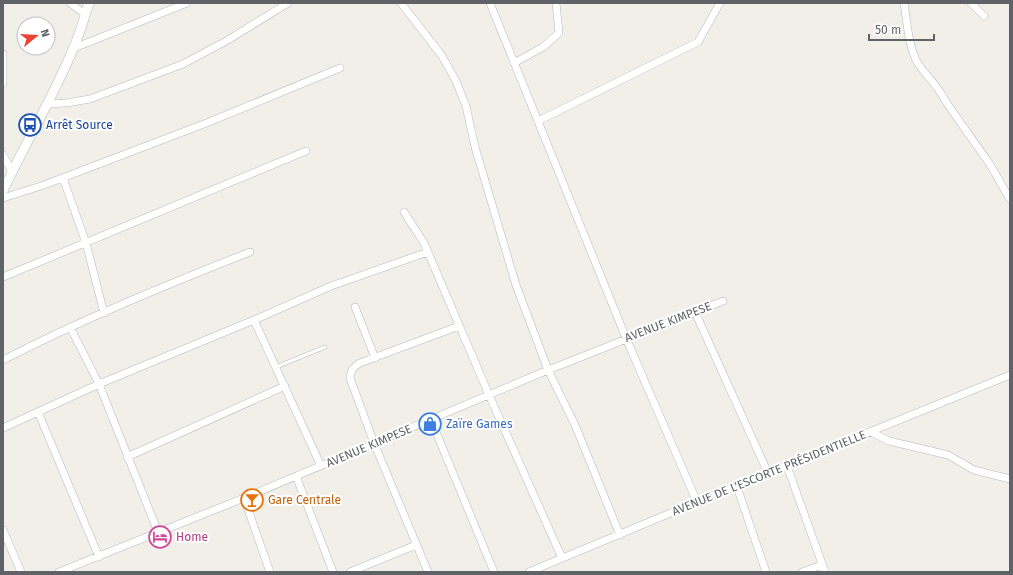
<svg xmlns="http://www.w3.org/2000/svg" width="1013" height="575" viewBox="0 0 1013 575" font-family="'Fira Sans',sans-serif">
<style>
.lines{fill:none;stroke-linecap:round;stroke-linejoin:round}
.lane-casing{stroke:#b5b8bc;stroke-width:4.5}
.street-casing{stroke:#b5b8bc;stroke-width:8}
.secondary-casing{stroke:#b6babf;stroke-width:10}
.lane{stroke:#fff;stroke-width:3.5}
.street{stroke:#fff;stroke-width:7}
.secondary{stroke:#fff;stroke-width:9}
.labels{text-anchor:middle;stroke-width:4;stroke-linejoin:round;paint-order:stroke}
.transit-label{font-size:12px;fill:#164399;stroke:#fff;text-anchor:start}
.street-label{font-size:12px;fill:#5f6368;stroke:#fff}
.shop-label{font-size:12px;fill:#366cbe;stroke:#fff;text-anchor:start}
.food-label{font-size:12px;fill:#c56008;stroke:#fff;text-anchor:start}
.hotel-label{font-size:12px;fill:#b23c85;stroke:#fff;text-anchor:start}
</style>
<rect width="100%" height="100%" fill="#f1efe8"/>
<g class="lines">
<g class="lane-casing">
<path id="lane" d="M276,367L325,347"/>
</g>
<g class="street-casing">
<path id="street" d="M70,3L85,14
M401,3L442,56L456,81L466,106L475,147L516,285L548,370L575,425L620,535
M490,3L626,338L697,502
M904,3C907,22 908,42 916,60C922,72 933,80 940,92C954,115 971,137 987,160C995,172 1002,186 1010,199
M971,3L984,16
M74,48L187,3
M3,54V83
M514,63L543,47L559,33L556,3
M48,104L66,103L90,99L183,64L228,40L288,3
M538,121L698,42L720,3
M3,155L12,172
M63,178L86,243L104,313
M3,198L44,185L209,122L340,68
M404,212L424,243L489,395L562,558
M3,277L306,151
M355,307L375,358
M695,312L768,473
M254,320L321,466
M70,327L99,384L158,532
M3,360C83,319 166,285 250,252
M38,412L99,557
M431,420L494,572
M3,428L99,384L254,320L331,286L428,252
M871,432L889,441L948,455L974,470L1010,479
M127,457L285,386
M787,466L825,572
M296,476L333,572
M737,487L766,572
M244,498L270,572
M3,530L21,572
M59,572L244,498L548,370L723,301
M350,572L416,545
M428,572L374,443L350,378C351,370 353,367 360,363L459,326
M529,572L697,502L1010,375
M802,572L822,565"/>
</g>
<g class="secondary-casing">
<path id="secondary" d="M3,191C25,143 53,98 73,49C80,34 84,18 89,3"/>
</g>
<use href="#lane" class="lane"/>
<use href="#street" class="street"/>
<use href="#secondary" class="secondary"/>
</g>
<defs>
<g id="bus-ring" transform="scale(1.15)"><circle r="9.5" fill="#fff" stroke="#1a4fb4" stroke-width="1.5"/><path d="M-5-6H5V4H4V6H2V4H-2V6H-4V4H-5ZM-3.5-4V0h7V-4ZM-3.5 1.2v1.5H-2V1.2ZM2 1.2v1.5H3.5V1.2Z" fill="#1a4fb4"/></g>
<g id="shop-ring" transform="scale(1.15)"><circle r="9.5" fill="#fff" stroke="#3f7fe0" stroke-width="1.5"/><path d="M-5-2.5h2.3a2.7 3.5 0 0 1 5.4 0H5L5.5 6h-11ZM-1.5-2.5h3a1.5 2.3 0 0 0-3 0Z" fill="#3f7fe0"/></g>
<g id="bar-ring" transform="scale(1.15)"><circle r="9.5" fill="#fff" stroke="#e8710a" stroke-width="1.5"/><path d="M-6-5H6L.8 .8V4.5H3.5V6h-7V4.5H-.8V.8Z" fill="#e8710a"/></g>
<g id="hotel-ring" transform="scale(1.15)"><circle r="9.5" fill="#fff" stroke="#d1479c" stroke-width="1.5"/><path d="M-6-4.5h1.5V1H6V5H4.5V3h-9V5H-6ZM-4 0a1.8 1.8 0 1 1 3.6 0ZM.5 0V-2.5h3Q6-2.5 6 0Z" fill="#d1479c"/></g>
</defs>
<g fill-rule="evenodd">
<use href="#bus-ring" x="30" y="125"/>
<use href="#shop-ring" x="430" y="424"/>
<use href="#bar-ring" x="252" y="500"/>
<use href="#hotel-ring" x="160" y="537"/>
</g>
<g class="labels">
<g class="transit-label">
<text x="46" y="129">Arrêt Source</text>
</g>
<g class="street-label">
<text transform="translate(668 322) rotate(-21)" y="4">AVENUE KIMPESE</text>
<text transform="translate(369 446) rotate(-23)" y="4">AVENUE KIMPESE</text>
<text transform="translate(769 473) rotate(-22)" y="4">AVENUE DE L'ESCORTE PRÉSIDENTIELLE</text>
</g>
<g class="shop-label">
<text x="446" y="428">Zaïre Games</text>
</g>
<g class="food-label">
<text x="268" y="504">Gare Centrale</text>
</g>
<g class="hotel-label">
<text x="176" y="541">Home</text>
</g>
</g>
<rect width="1013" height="575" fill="none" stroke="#5f6368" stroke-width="8"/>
<g transform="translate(36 36) rotate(72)"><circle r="19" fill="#ffffff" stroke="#bfc1c3"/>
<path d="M0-3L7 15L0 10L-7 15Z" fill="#ea4335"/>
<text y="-6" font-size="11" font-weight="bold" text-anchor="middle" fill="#5f6368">N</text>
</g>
<path d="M869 34v6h65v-6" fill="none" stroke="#5f6368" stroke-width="2"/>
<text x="875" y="34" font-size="12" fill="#5f6368" stroke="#ffffff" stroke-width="3" paint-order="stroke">50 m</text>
</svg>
